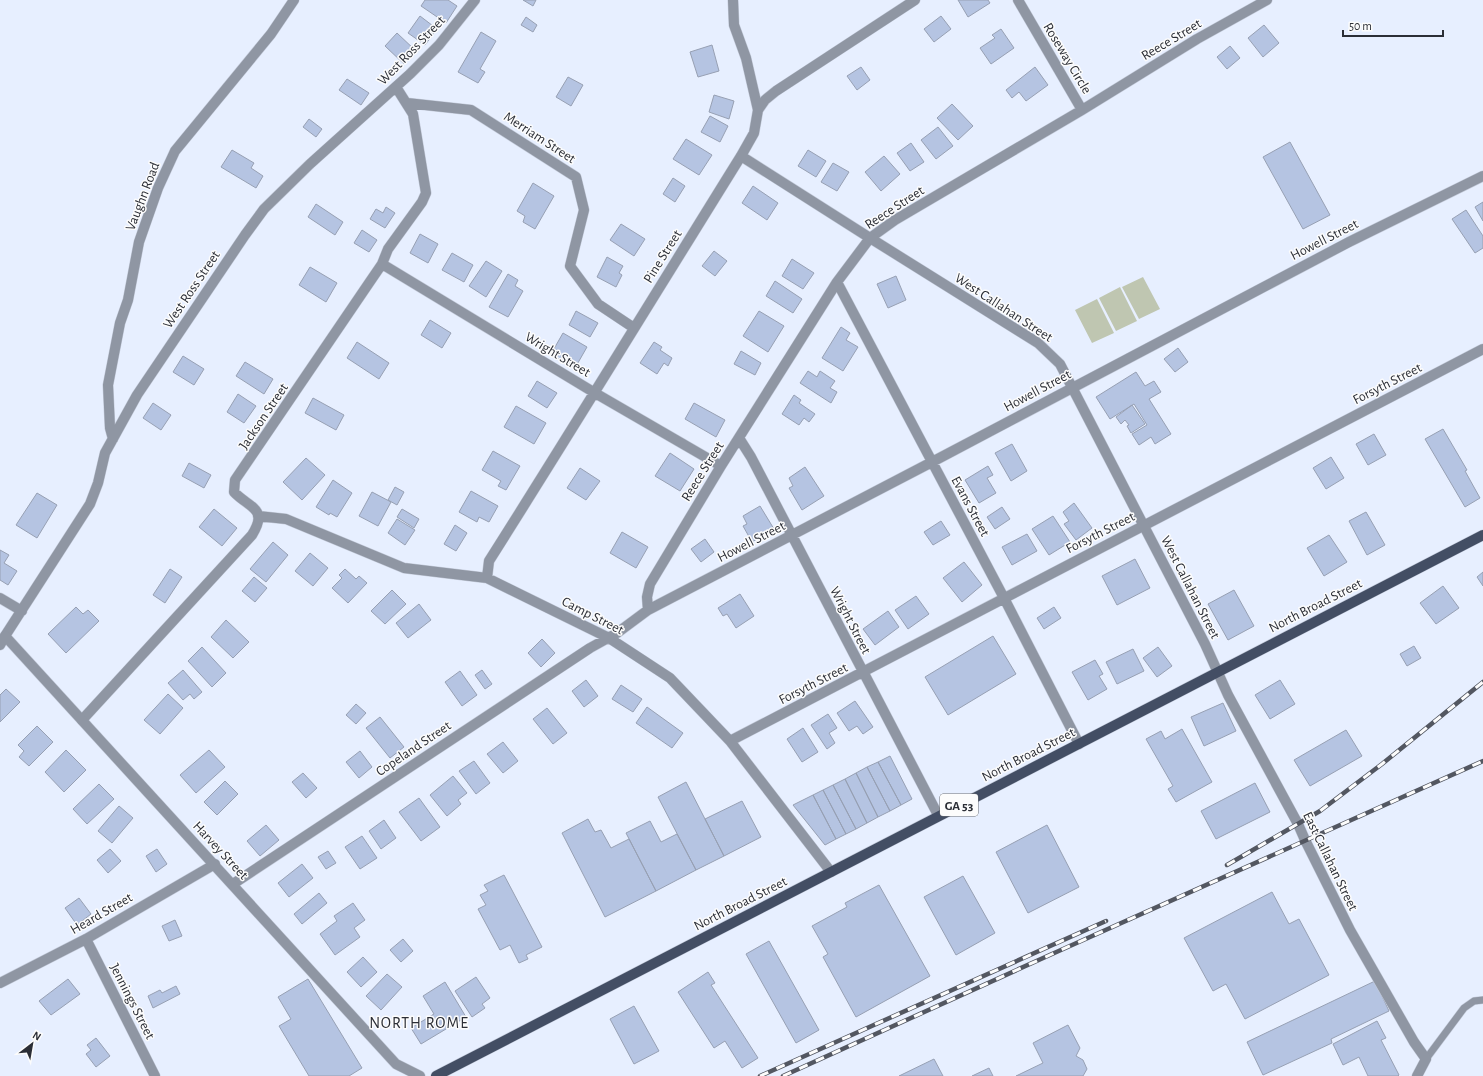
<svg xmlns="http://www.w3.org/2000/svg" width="1483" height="1076" viewBox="0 0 1483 1076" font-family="'Alegreya Sans',sans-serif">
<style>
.green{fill:#bfc6b1}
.building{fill:#b5c4e2;stroke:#97a0b3}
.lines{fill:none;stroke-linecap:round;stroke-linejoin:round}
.service-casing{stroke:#c5ccdb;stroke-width:8}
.minor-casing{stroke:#c5ccdb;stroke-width:11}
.tertiary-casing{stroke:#c5ccdb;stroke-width:11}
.primary-casing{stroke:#c5ccdb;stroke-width:11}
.service{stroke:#8f96a3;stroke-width:7}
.minor{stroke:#8f96a3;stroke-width:10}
.tertiary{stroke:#8f96a3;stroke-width:10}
.primary{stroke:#434e64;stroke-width:10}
.rail-casing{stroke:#535761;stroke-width:4.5}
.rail{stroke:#fcfcfc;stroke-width:3;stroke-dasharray:9;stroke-linecap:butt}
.labels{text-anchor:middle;stroke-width:3;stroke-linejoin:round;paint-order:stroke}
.shield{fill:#fcfcfc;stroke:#6a6c71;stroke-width:1}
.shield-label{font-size:13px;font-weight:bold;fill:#2b2e36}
.street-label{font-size:14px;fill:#2b2e36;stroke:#fcfcfc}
.quarter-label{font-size:16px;letter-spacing:1px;fill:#2b2e36;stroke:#fcfcfc}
</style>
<rect width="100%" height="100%" fill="#e7efff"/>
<path class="green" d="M1143,277L1160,309L1139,319L1122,287Z
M1120,287L1137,321L1116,331L1099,298Z
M1097,299L1114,333L1092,343L1075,310Z"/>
<path class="building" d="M425,0H448L457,6L446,23L421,6Z
M523,0H536L533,6Z
M958,0H988L990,3L968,17Z
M420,16L437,29L425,45L408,33Z
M941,16L951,29L934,42L924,29Z
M526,17L537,25L533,32L521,25Z
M1264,25L1279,43L1263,57L1248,38Z
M1001,29L1014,48L991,64L980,48L995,38L992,35Z
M481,32L496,41L480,69L485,72L478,83L458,72Z
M397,33L416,51L404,64L385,46Z
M712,45L719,71L698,77L690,52Z
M1230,46L1240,58L1227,69L1217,57Z
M861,67L870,80L857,90L847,76Z
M1035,67L1048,85L1026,101L1019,92L1012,98L1006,90Z
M568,77L583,85L571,106L556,97Z
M347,79L369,93L361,105L339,90Z
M714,95L734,101L729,119L709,112Z
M952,104L973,126L958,140L937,118Z
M710,116L728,126L720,142L701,132Z
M309,119L322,129L316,137L303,127Z
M938,127L953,146L936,159L921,140Z
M686,139L712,155L699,175L673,159Z
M1290,142L1330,215L1303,229L1263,157Z
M911,143L924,162L910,171L897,153Z
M232,150L254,163L251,168L263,176L256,188L221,167Z
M808,150L826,161L816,177L798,166Z
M884,156L900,174L881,191L865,172Z
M833,163L849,172L837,191L821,182Z
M673,178L685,186L675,202L663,194Z
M533,183L554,196L535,229L523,222L525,216L517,211Z
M753,186L778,203L767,220L742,203Z
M1483,202V221L1475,207Z
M316,204L343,222L335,235L308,217Z
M386,207L395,213L385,228L370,219L376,209L383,213Z
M1466,210L1483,236V248L1475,253L1452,219Z
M621,224L645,239L634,256L610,240Z
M362,230L377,240L369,252L354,243Z
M420,234L438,244L428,263L410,253Z
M714,251L727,261L715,276L702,266Z
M452,253L473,265L464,282L442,270Z
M607,257L623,266L619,273L622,275L616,287L597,277Z
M792,259L814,273L803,289L782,276Z
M486,261L502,271L486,297L469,286Z
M310,267L337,283L326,302L299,285Z
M508,274L518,280L515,286L523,291L508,317L489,307Z
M896,276L906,300L888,308L877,284Z
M775,281L802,299L793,313L766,296Z
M576,311L598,323L590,337L569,325Z
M759,311L784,326L768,352L743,336Z
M430,320L451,333L442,348L421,335Z
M841,327L850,333L846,340L858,347L843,371L822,358Z
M563,333L587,347L575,368L551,354Z
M357,342L389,363L379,379L347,358Z
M654,342L662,347L660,350L672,358L668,366L664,363L657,374L640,363Z
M1178,348L1188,362L1175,372L1164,359Z
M741,351L761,363L755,375L734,364Z
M183,356L204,369L194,385L173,372Z
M245,362L273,379L264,394L236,376Z
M808,371L817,377L820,371L835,381L830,388L837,392L831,403L800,383Z
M1136,372L1145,386L1154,381L1161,392L1149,399L1171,434L1155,444L1151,437L1139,445L1132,434L1147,425L1134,404L1110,419L1096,397Z
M537,381L557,393L547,408L528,396Z
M238,394L256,406L244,423L227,412Z
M794,395L801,400L799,403L815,414L809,422L804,418L799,425L782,414Z
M313,398L344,415L336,430L305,413Z
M153,403L171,415L161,430L143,418Z
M694,403L725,420L716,437L685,419Z
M1132,405L1145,424L1131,433L1127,426L1129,425L1125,420L1121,424L1116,417Z
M516,406L546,423L534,444L504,427Z
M1443,429L1467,470L1465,471L1480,498L1465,507L1425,439Z
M1374,434L1386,455L1368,465L1356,444Z
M1012,444L1027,471L1011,481L995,453Z
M493,451L520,466L506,490L498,486L501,481L482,470Z
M670,453L694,469L680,491L655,476Z
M1331,457L1344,478L1326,489L1313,468Z
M306,458L325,475L302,500L283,482Z
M189,463L211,475L204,488L182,476Z
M988,466L993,475L987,478L996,493L979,503L965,480Z
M805,467L824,496L802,510L789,488L793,486L789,478Z
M580,468L600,481L586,500L567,488Z
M333,480L352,493L337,517L330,513L329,515L316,507Z
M395,487L404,492L397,505L388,500Z
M471,491L498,506L489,522L479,517L477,522L459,512Z
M372,492L391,502L378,526L359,516Z
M37,493L57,505L37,538L16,525Z
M1074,503L1092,528L1076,540L1064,524L1069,521L1063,512Z
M760,506L774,529L752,542L743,526L747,524L743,516Z
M1002,507L1010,519L995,529L987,517Z
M214,509L237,528L222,546L199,527Z
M402,509L419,519L414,528L397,517Z
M1366,512L1385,545L1367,555L1349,521Z
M1053,516L1070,542L1049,555L1032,529Z
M397,519L415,530L405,545L388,533Z
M941,521L950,535L933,545L924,532Z
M455,525L467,533L456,551L444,544Z
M622,532L648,547L636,568L610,553Z
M1027,534L1037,551L1012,565L1002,547Z
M1329,535L1347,562L1324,576L1307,548Z
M705,539L714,552L701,562L691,549Z
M273,542L288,555L266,582L250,569Z
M0,550L9,555L4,563L17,571L8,585L0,580Z
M310,553L328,568L313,586L295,571Z
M1135,559L1150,588L1117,605L1102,576Z
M964,562L982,585L962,602L943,578Z
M170,569L182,577L165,603L153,595Z
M345,569L356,579L359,576L367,583L348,603L332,588L342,578L339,575Z
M1483,572V586L1477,577Z
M254,577L267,588L255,602L242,591Z
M1443,586L1459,608L1436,624L1420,603Z
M392,590L406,604L385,624L371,611Z
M1234,590L1254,626L1228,640L1208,604Z
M740,594L754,616L736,628L727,614L723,616L718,608Z
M916,596L929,614L908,629L895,610Z
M419,604L431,620L408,638L396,623Z
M76,607L83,614L88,610L99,621L66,653L48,634Z
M1054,607L1061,618L1044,629L1037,618Z
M888,611L899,627L875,645L863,629Z
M226,620L249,642L233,658L211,637Z
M993,636L1016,674L948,715L925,677Z
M542,639L555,653L541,667L528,653Z
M1414,646L1421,658L1407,666L1400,654Z
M202,647L226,673L212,687L188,661Z
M1158,647L1172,666L1157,677L1143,658Z
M1133,649L1144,671L1117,684L1106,662Z
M1095,660L1103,674L1099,676L1107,689L1088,700L1072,672Z
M183,670L202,692L194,699L190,694L183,700L168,683Z
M482,670L492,684L485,689L475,675Z
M460,671L477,695L462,706L445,682Z
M586,680L598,696L584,707L572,691Z
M1280,680L1295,704L1270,719L1255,695Z
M621,685L642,699L633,712L612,699Z
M6,689L20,702L0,722V695Z
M168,694L183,708L160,734L144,720Z
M855,701L873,727L863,734L857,726L849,731L837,713Z
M1223,703L1236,731L1204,746L1191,717Z
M356,704L366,713L356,724L346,715Z
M647,707L683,733L672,748L636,723Z
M547,708L567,733L553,744L533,719Z
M828,714L837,728L829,733L835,743L827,749L811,725Z
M380,717L404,747L390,758L366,728Z
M37,726L53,742L29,766L19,757L24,751L18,745Z
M803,728L818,752L802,762L787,739Z
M1182,729L1212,782L1176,802L1168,789L1173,786L1146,739L1161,731L1165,739Z
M1346,730L1362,756L1310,786L1294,760Z
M503,742L518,761L503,773L487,754Z
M66,750L86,770L64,792L45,772Z
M209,750L225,767L196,793L180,775Z
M360,751L372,767L359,778L346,762Z
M890,756L912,799L901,805L878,762Z
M474,761L490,783L476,794L459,771Z
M878,762L901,805L890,811L867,767Z
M867,767L890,811L878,817L856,773Z
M303,773L317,788L306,798L292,782Z
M856,773L878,817L867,823L845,779Z
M453,776L467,793L458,800L461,804L447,816L430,795Z
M845,779L867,823L856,829L833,785Z
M225,781L238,794L217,815L204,802Z
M686,782L724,856L696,870L658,797Z
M1255,783L1270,812L1216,839L1201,811Z
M99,784L114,799L87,824L73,809Z
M833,785L856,829L846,834L823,790Z
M823,790L846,834L836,839L813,795Z
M813,795L836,839L825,845L793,805Z
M419,798L440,827L421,841L399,812Z
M742,801L761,837L724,856L705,819Z
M119,806L133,818L112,843L98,831Z
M588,819L595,832L601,830L611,848L629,839L656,891L605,917L562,833Z
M384,820L396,838L381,849L369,831Z
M650,821L661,842L677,834L696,870L656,891L626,833Z
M266,825L279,840L260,856L247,841Z
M1047,825L1079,887L1028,913L996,852Z
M362,836L377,858L360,869L345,847Z
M110,849L121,861L108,873L97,860Z
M157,849L167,864L156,872L146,856Z
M328,851L336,863L326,869L318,857Z
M302,864L313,878L289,897L278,883Z
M504,875L542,947L526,955L528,959L519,963L510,945L500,950L478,909L486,905L480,895L488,891L484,885Z
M963,876L995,933L956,955L924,897Z
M879,885L930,976L856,1017L823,957L828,954L812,926L847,907L845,903Z
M1272,892L1289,924L1299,919L1329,975L1245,1019L1226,984L1213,991L1184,938Z
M319,893L327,903L302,924L294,914Z
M79,898L91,914L77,925L65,908Z
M353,903L365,920L354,928L360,937L335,955L320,934L337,921L334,916Z
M175,920L182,936L169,941L162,926Z
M403,939L413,951L401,962L390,950Z
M769,941L819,1030L796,1043L746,954Z
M363,957L377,972L361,987L347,972Z
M708,972L715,983L711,985L758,1058L742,1068L725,1041L714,1048L678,992Z
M387,974L402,987L381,1010L366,996Z
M476,977L490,998L482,1004L485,1008L472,1017L455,991Z
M68,979L80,994L51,1015L39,1001Z
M308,979L362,1068L349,1076H309L279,1026L291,1019L278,997Z
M1375,981L1389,1011L1331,1039L1332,1043L1263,1075L1247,1042Z
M445,982L466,1017L421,1044L411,1028L434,1014L423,996Z
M176,986L180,994L153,1008L148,996L160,990L162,993Z
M634,1006L659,1051L634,1064L610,1019Z
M1377,1021L1386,1038L1381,1040L1399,1075L1398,1076H1368L1359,1057L1343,1065L1333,1044Z
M1068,1025L1080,1048L1076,1056L1083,1060L1087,1069L1083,1076H1016L1043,1063L1033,1043Z
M96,1038L110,1056L96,1067L86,1054L91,1050L87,1045Z
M934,1059L943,1076H899Z
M989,1068L993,1076H972Z"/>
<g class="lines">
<g class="service-casing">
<path id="service" d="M1426,1059L1464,1008L1474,1001L1483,1000"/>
</g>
<g class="minor-casing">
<path id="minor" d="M733,0L734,25L746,58L758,110
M1018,0L1082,110
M407,103L471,110L576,177L584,210L570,266L598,304L634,328
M741,156L870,238
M382,264L595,393L721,466
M837,282L1004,598L1079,744
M739,438L751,457L938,815
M113,439L110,428L108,385L120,323L128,300L139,242L158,188L175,151L271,34L294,0
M258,516L286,519L404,568L487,578L609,638L670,678L730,741L831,872
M487,578L489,561C574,427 657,291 741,156L754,133L758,110L765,100L776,91L915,0
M0,598L22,611
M648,610L647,597L650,584L721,466L837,282L870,238L895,220L1082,110L1197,39L1267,0
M5,636L90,504L98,483L105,453L137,395L245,235L264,209L310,164L410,74L439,45L475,0
M82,720L252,535C269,508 249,508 234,492L235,480L369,283L382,264L388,249L422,202L426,193L413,114L396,87
M730,741L1483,349
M233,884L590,648L617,633L648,610L932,462L1349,242L1483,176
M86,939L155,1076
M0,983L86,939L215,864"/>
</g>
<g class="tertiary-casing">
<path id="tertiary" d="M870,238L1038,343L1060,364L1205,644L1228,695L1298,824L1305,840L1350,930L1414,1042L1426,1059L1417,1076
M0,645L5,636L396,1064L420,1076"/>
</g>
<g class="primary-casing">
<path id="primary" d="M436,1076C785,896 1133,714 1483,535"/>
</g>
<use href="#service" class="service"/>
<use href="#minor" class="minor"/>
<use href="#tertiary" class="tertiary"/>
<use href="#primary" class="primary"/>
<g class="rail-casing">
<path id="rail" d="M1227,865L1320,811L1382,764L1483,682
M760,1076L1106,921
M783,1076L1052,954L1483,761"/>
</g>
<use href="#rail" class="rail"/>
</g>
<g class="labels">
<rect class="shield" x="940" y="794" width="38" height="22" rx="3"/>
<g class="shield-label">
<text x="959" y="810">GA 53</text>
</g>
<g class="street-label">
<text transform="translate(1171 39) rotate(-31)" y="5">Reece Street</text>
<text transform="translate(411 50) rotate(-46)" y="5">West Ross Street</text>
<text transform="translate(1068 58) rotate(59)" y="5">Roseway Circle</text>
<text transform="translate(540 137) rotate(33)" y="5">Merriam Street</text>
<text transform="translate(142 196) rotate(-69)" y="5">Vaughn Road</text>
<text transform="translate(894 207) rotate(-33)" y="5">Reece Street</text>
<text transform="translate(1324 239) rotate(-27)" y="5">Howell Street</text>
<text transform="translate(662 256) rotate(-58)" y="5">Pine Street</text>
<text transform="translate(191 289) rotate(-56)" y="5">West Ross Street</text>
<text transform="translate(1004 307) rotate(33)" y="5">West Callahan Street</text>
<text transform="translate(558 354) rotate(31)" y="5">Wright Street</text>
<text transform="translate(1387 383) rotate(-27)" y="5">Forsyth Street</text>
<text transform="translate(1037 390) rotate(-28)" y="5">Howell Street</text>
<text transform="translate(263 416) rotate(-56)" y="5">Jackson Street</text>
<text transform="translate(702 471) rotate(-58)" y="5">Reece Street</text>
<text transform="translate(971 506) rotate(62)" y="5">Evans Street</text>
<text transform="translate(1100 532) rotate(-27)" y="5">Forsyth Street</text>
<text transform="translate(751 541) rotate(-27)" y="5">Howell Street</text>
<text transform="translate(1191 587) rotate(63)" y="5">West Callahan Street</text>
<text transform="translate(1315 605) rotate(-27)" y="5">North Broad Street</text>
<text transform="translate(593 615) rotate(27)" y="5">Camp Street</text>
<text transform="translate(851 620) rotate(63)" y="5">Wright Street</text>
<text transform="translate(813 683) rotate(-27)" y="5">Forsyth Street</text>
<text transform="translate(413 748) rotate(-34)" y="5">Copeland Street</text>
<text transform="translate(1028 754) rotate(-27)" y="5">North Broad Street</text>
<text transform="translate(221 850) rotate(47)" y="5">Harvey Street</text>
<text transform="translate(1331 861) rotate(64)" y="5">East Callahan Street</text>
<text transform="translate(740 903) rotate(-27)" y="5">North Broad Street</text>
<text transform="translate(101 913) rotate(-30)" y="5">Heard Street</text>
<text transform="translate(133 1001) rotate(63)" y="5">Jennings Street</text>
</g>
<g class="quarter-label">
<text x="419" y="1028">NORTH ROME</text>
</g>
</g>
<g transform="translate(32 1044) rotate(31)" stroke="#fcfcfc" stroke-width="3" paint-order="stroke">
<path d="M0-3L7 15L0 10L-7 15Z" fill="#2b2e36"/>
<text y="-6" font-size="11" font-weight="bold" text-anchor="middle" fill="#2b2e36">N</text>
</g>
<path d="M1343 30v6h100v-6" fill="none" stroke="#2b2e36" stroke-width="2"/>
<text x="1349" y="30" font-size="12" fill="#2b2e36" stroke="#fcfcfc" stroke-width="3" paint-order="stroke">50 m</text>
</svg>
